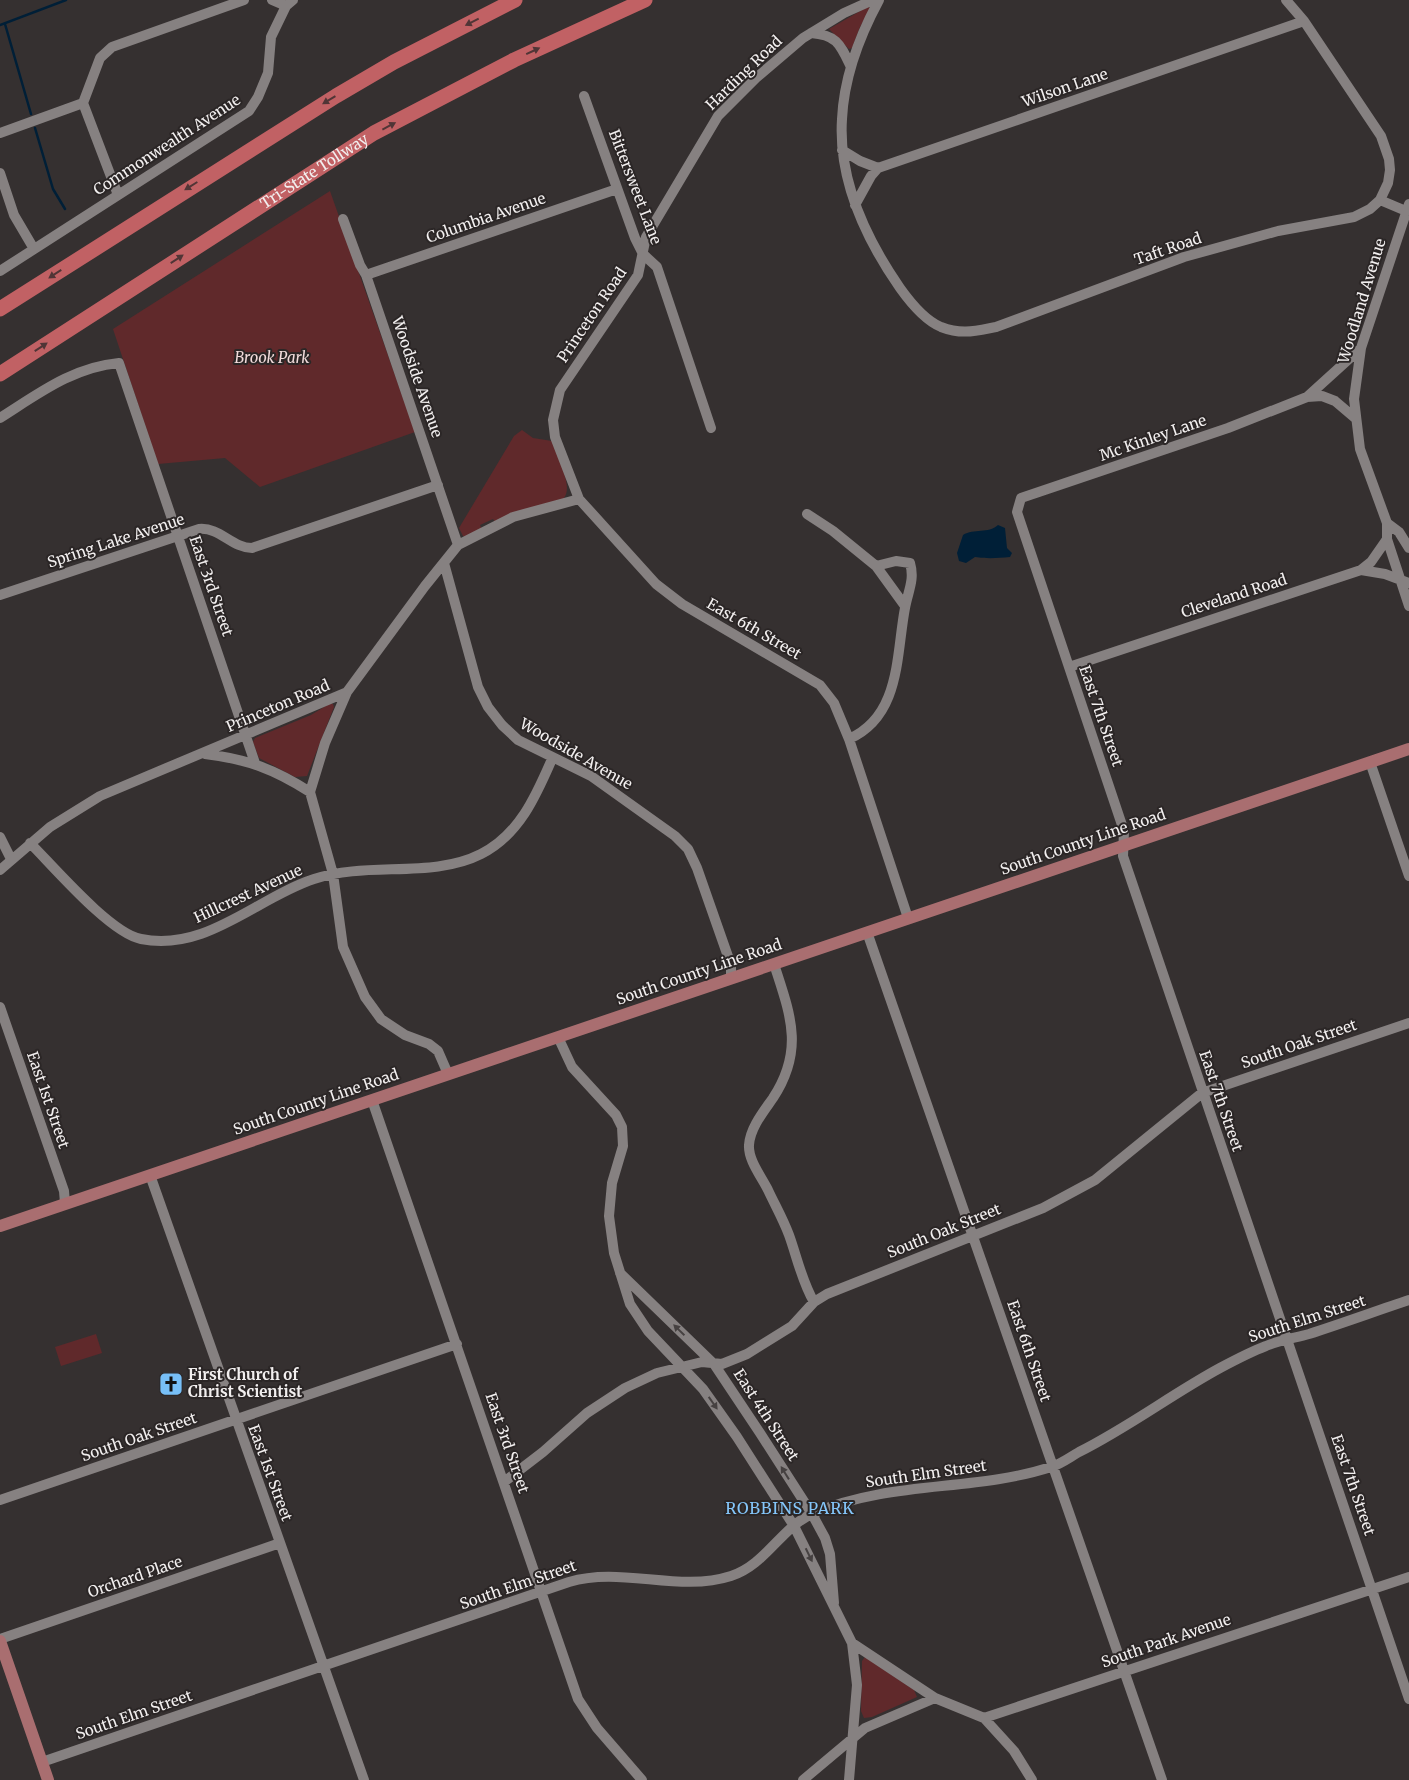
<svg xmlns="http://www.w3.org/2000/svg" width="1409" height="1780" viewBox="0 0 1409 1780" font-family="Merriweather,serif">
<style>
.green{fill:#60292b}
.water{fill:#001f37}
.lines{fill:none;stroke-linecap:round;stroke-linejoin:round}
.stream{stroke:#001f37;stroke-width:2.5}
.minor{stroke:#868181;stroke-width:10}
.major{stroke:#a96e70;stroke-width:12}
.highway{stroke:#c16164;stroke-width:15}
.oneway{fill:#503536}
.oneway2{fill:#464141}
.labels{text-anchor:middle;stroke-width:4;stroke-linejoin:round;paint-order:stroke}
.street-label{font-size:15px;fill:#f2efef;stroke:#2b2626}
.park-label{font-size:15px;font-style:italic;fill:#f2dbdb;stroke:#2b2626}
.poi-label{font-size:15px;font-weight:bold;fill:#f2efef;stroke:#2b2626;text-anchor:start}
.neighbourhood-label{font-size:16px;letter-spacing:1px;fill:#84c6fa;stroke:#2b2626}
</style>
<rect width="100%" height="100%" fill="#353030"/>
<path class="green" d="M869,6L870,10L860,27L852,48L849,49L829,29Z
M330,191L415,432L260,487L225,458L158,464L113,329Z
M522,430L533,438L552,441C556,456 575,487 563,499L496,523L493,519L480,525L482,530L467,537L463,536L459,528L514,436Z
M329,704H333L334,707L307,776L295,777L259,758L253,742L255,738L311,715Z
M96,1334L102,1353L61,1366L55,1347Z
M865,1657L914,1690L917,1697L872,1717L864,1718L861,1711L862,1661Z"/>
<path class="water" d="M998,525L1005,528L1007,548L1012,553L1010,557C998,558 988,559 975,557L966,563L959,561L957,553L963,535C974,528 988,534 998,525Z"/>
<g class="lines">
<path class="stream" d="M5,24L31,114
M0,25L66,0
M35,128L53,189L65,209"/>
<path class="minor" d="M272,0L286,6
M873,0L844,13L803,38L756,78L718,116L646,237L638,275L560,390L553,420L555,437L579,499L656,584L682,604L820,685L834,703L849,739L908,918
M879,0C859,37 844,77 842,119C838,181 866,239 900,288C910,302 924,320 941,327C962,335 975,331 996,327L1184,257L1278,231L1354,217L1370,209L1380,200L1388,183L1390,170L1389,159L1381,136L1304,21L1286,0
M811,33C837,35 840,44 851,67
M584,96L635,238L643,254L657,267L711,428
M83,103L118,195
M0,133L83,103L100,58L112,47L244,0
M842,150L860,161L878,168
M0,173L14,215L34,249
M1380,200L1406,211
M1409,204L1361,348L1354,399L1360,449L1387,523V539L1409,606
M855,205L871,176L878,168L1304,21
M343,219L360,265L366,275L458,545
M0,271L249,111L258,97L268,73L271,37L286,6L293,0
M366,275L617,189
M1307,397L1361,348
M0,418C38,394 73,367 119,363L255,763
M1355,418L1335,401L1322,396L1307,397L1228,428L1021,498L1017,512L1124,831L1123,856L1409,1699
M807,514L833,531L876,566L905,606
M1387,523L1399,532L1409,548
M444,563L478,687L488,707L502,725L518,740L591,776L675,836L688,849L697,868L731,965V978
M1361,570L1371,562L1387,539
M0,595L199,529C220,527 232,548 252,548L438,485
M1069,667L1361,570L1385,574L1409,583
M347,692L325,743L310,792L333,874L343,947L365,997L381,1019L405,1035L429,1044L438,1051L448,1074
M849,739C901,716 896,655 905,608C908,591 915,580 910,563L896,561L876,566
M205,754C247,759 274,769 310,792
M1370,762L1409,876
M0,837L11,859
M30,843C54,867 110,933 141,939C207,952 256,898 314,879C368,861 432,879 481,854C519,835 536,796 552,759
M0,870L50,827L100,796L347,692L425,586L458,545L513,517L579,499
M867,932L1162,1780
M774,964C790,1014 805,1049 773,1098C764,1111 750,1128 749,1145C748,1160 761,1176 768,1190C775,1205 783,1219 789,1235C797,1257 802,1282 814,1302
M0,1007L64,1191L65,1203
M558,1037L572,1067L616,1115L622,1127L623,1146L612,1183L609,1216L614,1253L630,1304L648,1331L703,1389L737,1437L794,1526L852,1643L857,1685L849,1780
M372,1100L578,1699L597,1728L642,1780
M150,1175L364,1780
M620,1273L714,1364L760,1433L812,1514L825,1538L830,1554L834,1603
M504,1482L543,1452L587,1413L625,1388L657,1373L702,1362L722,1364L747,1354L792,1326L814,1302L827,1294L1043,1208L1095,1180L1202,1093L1409,1023
M0,1500L457,1344
M0,1639L280,1543
M852,1643L935,1698L984,1718L1409,1577
M984,1718L1014,1751L1032,1780
M42,1762L569,1582C622,1566 678,1593 731,1576C766,1565 782,1526 814,1513C892,1480 974,1492 1051,1467C1061,1464 1070,1457 1079,1452C1129,1427 1172,1394 1220,1368C1235,1360 1250,1352 1266,1346C1280,1340 1295,1338 1309,1334C1343,1323 1376,1311 1409,1300
M803,1780L865,1728L935,1698"/>
<path class="major" d="M0,1226L1409,749
M0,1641L48,1780"/>
<g class="highway">
<path d="M0,309L336,96L394,62L515,0"/>
<path id="s1" d="M0,374L374,133L514,60L645,0"/>
</g>
</g>
<defs><path id="oneway-solid" d="M-6-.8H1V-3.2L6.5 0L1 3.2V.8H-6Z" transform="scale(1.25)"/></defs>
<g class="oneway">
<use href="#oneway-solid" transform="translate(472 22) rotate(153)"/>
<use href="#oneway-solid" transform="translate(533 51) rotate(-25)"/>
<use href="#oneway-solid" transform="translate(329 100) rotate(149)"/>
<use href="#oneway-solid" transform="translate(389 126) rotate(-28)"/>
<use href="#oneway-solid" transform="translate(191 186) rotate(148)"/>
<use href="#oneway-solid" transform="translate(177 259) rotate(-33)"/>
<use href="#oneway-solid" transform="translate(55 274) rotate(147)"/>
<use href="#oneway-solid" transform="translate(41 347) rotate(-33)"/>
</g>
<g class="oneway2">
<use href="#oneway-solid" transform="translate(679 1330) rotate(-136)"/>
<use href="#oneway-solid" transform="translate(713 1403) rotate(55)"/>
<use href="#oneway-solid" transform="translate(785 1473) rotate(-122)"/>
<use href="#oneway-solid" transform="translate(809 1555) rotate(64)"/>
</g>
<defs>
<g id="church-square" transform="scale(1.25)"><rect x="-9" y="-9" width="18" height="18" rx="4" fill="#77bff7" stroke="#2b2626"/><path d="M-1.2-6h2.4v3.5h3.3v2.4h-3.3V6h-2.4V-.1h-3.3v-2.4h3.3Z" fill="#111"/></g>
</defs>
<g fill-rule="evenodd">
<use href="#church-square" x="171" y="1384"/>
</g>
<g class="labels">
<g class="street-label">
<text transform="translate(744 73) rotate(-44)" y="5">Harding Road</text>
<text transform="translate(1065 88) rotate(-19)" y="5">Wilson Lane</text>
<text transform="translate(167 145) rotate(-33)" y="5">Commonwealth Avenue</text>
<text dy="5" stroke="none"><textPath href="#s1" startOffset="374">Tri-State Tollway</textPath></text>
<text transform="translate(635 187) rotate(69)" y="5">Bittersweet Lane</text>
<text transform="translate(486 218) rotate(-19)" y="5">Columbia Avenue</text>
<text transform="translate(1168 249) rotate(-19)" y="5">Taft Road</text>
<text transform="translate(1362 301) rotate(-73)" y="5">Woodland Avenue</text>
<text transform="translate(592 315) rotate(-56)" y="5">Princeton Road</text>
<text transform="translate(417 377) rotate(71)" y="5">Woodside Avenue</text>
<text transform="translate(1153 438) rotate(-19)" y="5">Mc Kinley Lane</text>
<text transform="translate(116 541) rotate(-18)" y="5">Spring Lake Avenue</text>
<text transform="translate(211 586) rotate(71)" y="5">East 3rd Street</text>
<text transform="translate(1234 596) rotate(-18)" y="5">Cleveland Road</text>
<text transform="translate(754 629) rotate(30)" y="5">East 6th Street</text>
<text transform="translate(278 706) rotate(-23)" y="5">Princeton Road</text>
<text transform="translate(1101 716) rotate(71)" y="5">East 7th Street</text>
<text transform="translate(576 754) rotate(30)" y="5">Woodside Avenue</text>
<text transform="translate(1083 842) rotate(-19)" y="5">South County Line Road</text>
<text transform="translate(248 894) rotate(-25)" y="5">Hillcrest Avenue</text>
<text transform="translate(699 972) rotate(-19)" y="5">South County Line Road</text>
<text transform="translate(1299 1044) rotate(-19)" y="5">South Oak Street</text>
<text transform="translate(48 1100) rotate(71)" y="5">East 1st Street</text>
<text transform="translate(1221 1101) rotate(71)" y="5">East 7th Street</text>
<text transform="translate(316 1102) rotate(-19)" y="5">South County Line Road</text>
<text transform="translate(944 1231) rotate(-22)" y="5">South Oak Street</text>
<text transform="translate(1307 1319) rotate(-18)" y="5">South Elm Street</text>
<text transform="translate(1029 1351) rotate(71)" y="5">East 6th Street</text>
<text transform="translate(766 1415) rotate(57)" y="5">East 4th Street</text>
<text transform="translate(139 1437) rotate(-19)" y="5">South Oak Street</text>
<text transform="translate(507 1443) rotate(71)" y="5">East 3rd Street</text>
<text transform="translate(270 1473) rotate(70)" y="5">East 1st Street</text>
<text transform="translate(926 1474) rotate(-8)" y="5">South Elm Street</text>
<text transform="translate(1353 1485) rotate(71)" y="5">East 7th Street</text>
<text transform="translate(135 1577) rotate(-19)" y="5">Orchard Place</text>
<text transform="translate(518 1585) rotate(-19)" y="5">South Elm Street</text>
<text transform="translate(1166 1641) rotate(-19)" y="5">South Park Avenue</text>
<text transform="translate(134 1715) rotate(-19)" y="5">South Elm Street</text>
</g>
<g class="park-label">
<text x="272" y="363">Brook Park</text>
</g>
<g class="poi-label">
<text x="188" y="1380">First Church of<tspan x="188" dy="17">Christ Scientist</tspan></text>
</g>
<g class="neighbourhood-label">
<text x="790" y="1514">ROBBINS PARK</text>
</g>
</g>
</svg>
